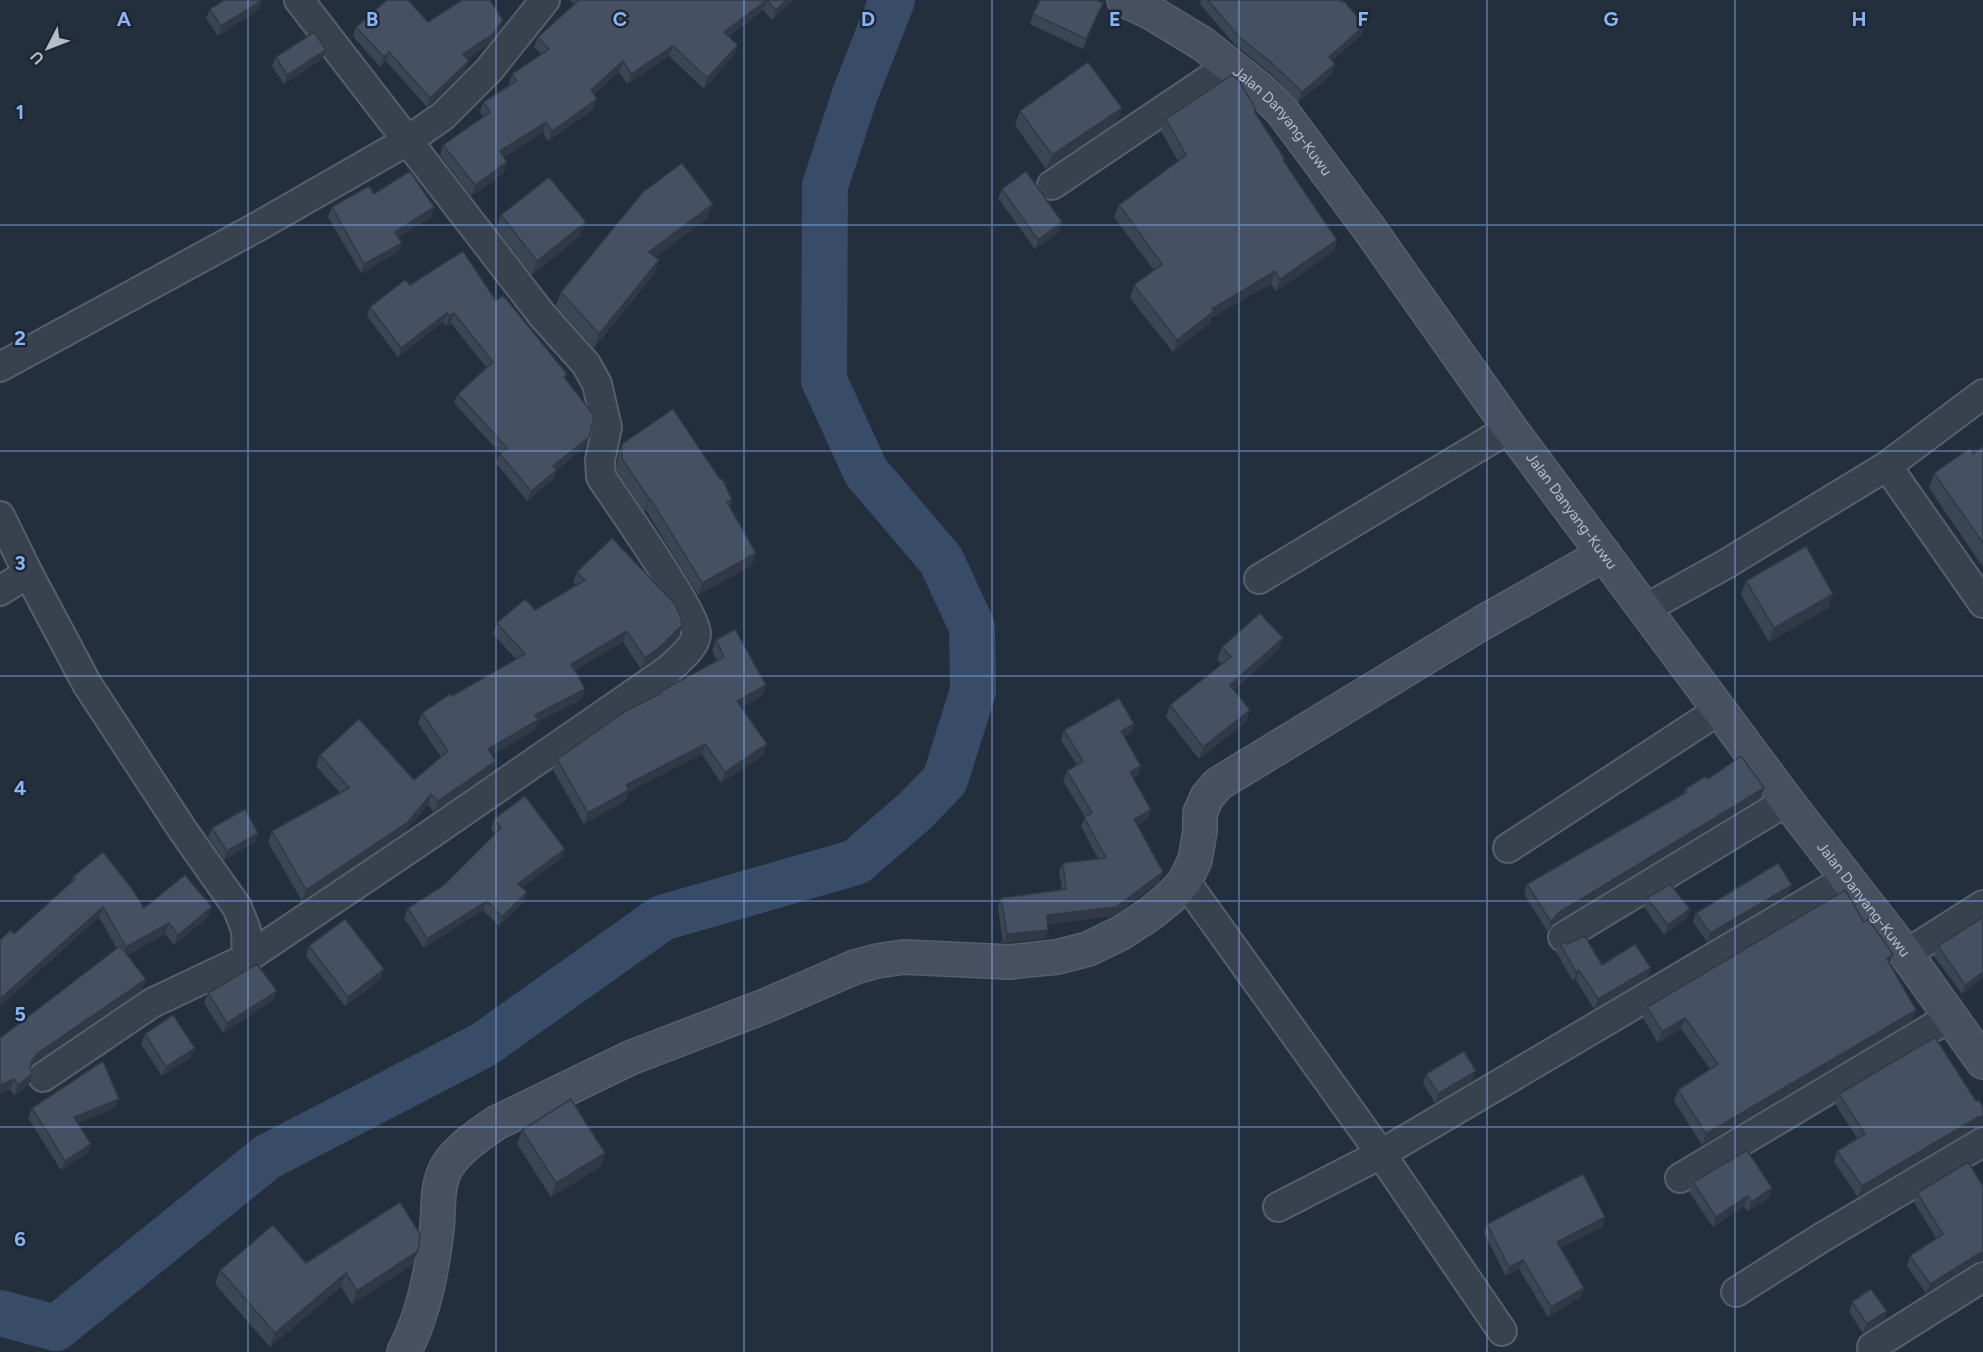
<svg xmlns="http://www.w3.org/2000/svg" width="1983" height="1352" viewBox="0 0 1983 1352" font-family="Figtree,sans-serif">
<style>
.lines{fill:none;stroke-linecap:round;stroke-linejoin:round}
.river{stroke:#394c67;stroke-width:46}
.street-casing{stroke:#565f6c;stroke-width:32}
.secondary-casing{stroke:#565f6c;stroke-width:36}
.street{stroke:#38414e;stroke-width:28}
.secondary{stroke:#465061;stroke-width:33}
.wall{fill:#3b4654}
.shaded-wall{fill:#303945}
.building{fill:#455162;stroke:#303945;stroke-width:1.5}
.grid{fill:none;stroke:#8ab4f8;stroke-width:1.5;stroke-opacity:0.55}
.labels{text-anchor:middle;stroke-width:5;stroke-linejoin:round;paint-order:stroke}
.street-label{font-size:15px;fill:#b4bcc9;stroke:#1d2633}
.grid-label{font-size:20px;text-anchor:middle;font-weight:bold;fill:#8ab4f8;stroke:#1d2633;stroke-width:5;stroke-linejoin:round;paint-order:stroke}
</style>
<rect width="100%" height="100%" fill="#242f3e"/>
<g class="lines">
<path class="river" d="M0,1313L56,1328L267,1157L483,1045L662,918L856,862L915,811L945,780L973,691L972,627L941,560L866,472L824,380L825,186L855,94L892,0"/>
<g class="street-casing">
<path id="street" d="M1052,185L1230,65
M0,367L257,227L407,141L443,116L489,70L545,0
M1887,466L1983,603
M0,516L28,573L87,684L184,832L237,907L246,930L247,958L152,1003L43,1077
M1259,579L1510,428
M0,591L28,573
M1645,609L1726,564L1887,466L1983,394
M1508,848L1719,710
M1185,881L1381,1154L1502,1331
M1563,937L1787,801
M1906,954L1983,905
M247,958L425,838L668,670C677,661 696,647 696,634C697,614 617,501 601,477L600,460L607,427L597,384L586,364L542,315L299,0
M1680,1178L1950,1017
M1278,1207L1381,1154L1848,878
M1736,1292L1821,1238L1983,1142
M1872,1347L1983,1277"/>
</g>
<g class="secondary-casing">
<g id="secondary">
<path id="s1" d="M1124,0L1152,13L1203,44L1257,87L1281,110L1368,227L1510,428L1787,801L1906,954L1983,1062"/>
<path d="M404,1352C424,1314 432,1270 437,1228C439,1207 436,1184 448,1165C459,1148 479,1135 496,1123L630,1058L765,1006L855,967L877,961L904,957L1009,962L1057,957L1088,949L1121,933L1150,914L1171,897L1185,881L1195,860L1200,831V813L1207,797L1218,784L1482,623L1604,554"/>
</g>
</g>
<use href="#street" class="street"/>
<use href="#secondary" class="secondary"/>
</g>
<path class="wall" d="M570,0H793L772,20L763,10L729,36L734,55L704,89L669,56L627,84L619,72L594,94L593,110L548,141L543,132L504,157V173L471,196L440,155L443,145L483,117L480,112L483,102L509,85V84L512,74L541,54L534,47L538,37L574,5Z
M1201,0H1340L1365,25L1362,34L1332,61V74L1298,102L1270,73L1235,45L1200,4Z
M261,1L258,10L218,36L206,18L210,9Z
M1103,3L1083,49L1030,24L1033,14Z
M428,22L500,30L489,44L467,59L465,70L427,107L386,61L380,67L353,36L356,27Z
M326,50L322,59L284,84L272,66L276,57Z
M1122,108L1116,122L1046,169L1015,125L1020,111Z
M1256,110L1255,112L1285,159L1284,162L1337,240L1333,252L1276,291L1271,284L1211,318L1210,323L1173,352L1130,298L1134,285L1154,270L1114,217L1119,205L1178,161L1161,131L1166,119Z
M1002,189L1062,222L1059,232L1035,249L998,198Z
M374,194L434,207L431,217L398,237V252L361,273L328,217L332,207Z
M501,215L580,236L532,275L496,229Z
M708,218L655,257L659,260L654,274L594,348L556,306L561,292Z
M410,285L496,301L567,374L565,379L586,446L557,470L553,479L527,501L496,463L500,453L454,403L458,394L486,367L451,323L446,326L443,322L398,357L367,316L370,307Z
M622,444L732,500L730,507L752,565L698,595L646,510L644,512L617,471L618,456Z
M1983,446V567L1929,488L1934,473L1973,454Z
M577,572L682,625L679,636L658,657L641,669L623,642L575,670L585,689L581,700L537,722L534,731L492,755L496,761L492,772L434,812L428,805L404,832L302,901L268,842L272,831L340,793L316,766L320,755L414,780L441,757L418,723L422,713L516,659L493,634L497,623L535,610L576,585L573,582Z
M1746,581L1828,608L1769,642L1741,595Z
M1283,638L1278,650L1234,690L1246,722L1199,759L1166,717L1170,705L1222,664L1217,660L1222,647Z
M716,640L766,685L762,696L741,707L763,755L721,783L702,754L628,792L625,801L584,824L553,770L557,759L660,694L661,691L717,661L712,650Z
M1064,730L1131,733L1124,737L1141,766L1138,776L1133,778L1147,820L1137,825L1160,882L1113,916L1048,924V930L1045,939L1003,943L998,907L1001,898L1062,890L1059,872L1063,863L1098,859L1081,826L1085,817L1063,781L1067,771L1077,765L1061,740Z
M1708,779L1761,797L1554,923L1548,932L1524,894L1527,884L1682,795L1685,789Z
M494,819L565,849L562,858L522,887L524,902L499,926L483,910L424,948L404,918L408,908L444,885L495,834L491,828Z
M212,828L255,842L224,860L208,837Z
M73,877L144,908L212,907L208,917L174,945L165,934L127,955L142,990L34,1063L30,1067L32,1074L29,1084L14,1096L10,1089L0,1094L117,949L99,917L0,1006V940L14,934L70,883Z
M1792,885L1788,894L1707,942L1693,922L1696,913Z
M1647,898L1690,909L1686,919L1664,935L1644,907Z
M1983,917V978L1962,994L1934,956L1938,946Z
M1864,922L1890,964L1912,1021L1702,1145L1674,1101L1678,1090L1710,1069L1681,1029L1658,1043L1643,1018L1647,1007Z
M1559,942L1602,965L1651,968L1647,978L1594,1009L1576,980L1573,981L1556,952Z
M309,946L381,979L345,1006L306,956Z
M277,991L273,1000L223,1033L204,1003L208,993Z
M145,1034L191,1057L162,1076L141,1044Z
M1426,1074L1472,1081L1435,1103L1423,1083Z
M1839,1094L1976,1101L1983,1107V1126L1975,1128L1858,1197L1834,1162L1837,1151L1857,1138L1835,1104Z
M32,1108H115L78,1123L88,1153L61,1170L28,1118Z
M522,1130L605,1153L600,1167L551,1197L517,1144Z
M1693,1182L1769,1198L1748,1211L1744,1206L1713,1227L1689,1192Z
M1983,1186V1261L1974,1263L1926,1293L1907,1266L1910,1256L1936,1238L1914,1202L1917,1193Z
M1605,1217L1602,1227L1560,1248L1584,1288L1580,1297L1548,1317L1519,1269L1506,1276L1484,1233L1487,1224Z
M418,1251L412,1265L352,1304L341,1287L270,1347L215,1284L220,1270L306,1263Z
M1852,1302L1884,1320L1863,1333L1849,1312Z"/>
<path class="shaded-wall" d="M767,0L763,10L720,42L724,32Z
M786,0H793L772,20L776,10Z
M261,1L258,10L218,36L221,26Z
M1103,3L1099,12L1083,49L1086,39Z
M503,20L500,30L489,44L459,63L463,54Z
M1365,25L1362,34L1326,66L1329,57Z
M738,45L734,55L704,89L707,78Z
M673,46L669,56L627,84L631,74Z
M326,50L322,59L284,84L287,75Z
M389,52L386,61L380,67L384,57Z
M469,61L465,70L427,107L430,98Z
M623,61L619,72L587,100L591,90Z
M1335,64L1332,74L1298,102L1302,92Z
M597,99L593,110L548,141L552,131Z
M1122,108L1116,122L1046,169L1052,155Z
M546,122L543,132L496,162L500,151Z
M507,162L504,173L471,196L475,185Z
M713,204L708,218L644,266L649,252Z
M434,207L431,217L392,241L395,232Z
M586,222L580,236L532,275L537,261Z
M1062,222L1059,232L1035,249L1038,240Z
M1337,240L1333,252L1276,291L1280,279Z
M402,243L398,252L361,273L364,264Z
M659,260L654,274L594,348L599,334Z
M1275,271L1271,284L1211,318L1210,323L1173,352L1177,340L1212,309Z
M447,313L443,322L398,357L401,348Z
M454,313L451,323L446,326L449,316Z
M589,437L586,446L557,470L553,479L527,501L531,491L553,466Z
M650,498L646,510L644,512L649,499Z
M756,553L752,565L698,595L702,583Z
M1833,594L1828,608L1769,642L1774,628Z
M682,625L679,636L658,657L641,669L645,658Z
M627,631L623,642L567,674L571,664Z
M1283,638L1278,650L1226,697L1230,685Z
M766,685L762,696L733,712L737,701Z
M585,689L581,700L537,722L534,731L484,760L488,749L535,715Z
M1250,710L1246,722L1199,759L1203,747Z
M1134,724L1131,733L1118,741L1121,731Z
M705,744L702,754L628,792L625,801L584,824L588,813L626,785Z
M767,744L763,755L721,783L725,772Z
M496,761L492,772L434,812L438,801Z
M1141,766L1138,776L1127,782L1130,772Z
M1764,788L1761,797L1554,923L1548,932L1551,922L1558,913Z
M431,794L428,805L404,832L302,901L306,890Z
M1151,810L1147,820L1131,829L1134,819Z
M258,833L255,842L224,860L227,851Z
M565,849L562,858L515,893L518,884Z
M1163,872L1158,883L1113,916L1043,925L1047,915Z
M1792,885L1788,894L1707,942L1710,933Z
M527,892L524,902L499,926L502,917Z
M487,901L483,910L424,948L427,939Z
M103,907L99,917L0,1006V999Z
M212,907L208,917L174,945L178,935Z
M1690,909L1686,919L1664,935L1668,925Z
M169,923L165,934L122,958L126,947Z
M1048,930L1045,939L1003,943L1007,934Z
M1893,954L1889,965L1887,959Z
M1651,968L1647,978L1594,1009L1598,999Z
M384,969L381,979L345,1006L348,997Z
M1579,970L1576,980L1573,981L1576,972Z
M1983,972V978L1962,994L1965,985Z
M146,979L142,990L34,1063L28,1070L32,1060L38,1053Z
M277,991L273,1000L223,1033L227,1023Z
M1916,1010L1912,1021L1702,1145L1706,1134Z
M1685,1018L1681,1029L1658,1043L1662,1032Z
M195,1048L191,1057L162,1076L166,1067Z
M1476,1071L1472,1081L1435,1103L1438,1094Z
M32,1074L29,1084L14,1096L18,1085Z
M14,1079L10,1089L0,1094V1085Z
M119,1099L115,1108L71,1126L74,1117Z
M1983,1116V1126L1975,1128L1858,1197L1862,1186L1978,1117Z
M91,1144L88,1153L61,1170L65,1161Z
M605,1153L600,1167L551,1197L556,1183Z
M1772,1188L1769,1198L1748,1211L1751,1202Z
M1748,1196L1744,1206L1713,1227L1716,1217Z
M1605,1217L1602,1227L1553,1252L1557,1242Z
M418,1251L412,1265L352,1304L357,1291Z
M1983,1252L1982,1261L1974,1263L1926,1293L1930,1284L1978,1254Z
M1523,1260L1519,1269L1506,1276L1509,1267Z
M346,1273L341,1287L270,1347L275,1333Z
M1584,1288L1580,1297L1548,1317L1551,1307Z
M1887,1311L1884,1320L1863,1333L1867,1324Z"/>
<path class="building" d="M224,0H261V1L221,26L210,9Z
M387,0H408L428,22L462,0H490L503,20L492,35L463,54L469,61L430,98L389,52L384,57L356,27Z
M579,0H786L776,10L767,0L724,32L738,45L707,78L673,46L631,74L623,61L591,90L597,99L552,131L546,122L500,151L507,162L475,185L443,145L490,112L483,102L517,81L512,74L549,49L538,37Z
M1040,0H1096L1103,3L1086,39L1033,14Z
M1208,0H1340L1341,2L1343,0L1365,25L1329,57L1335,64L1302,92L1273,64L1238,36Z
M314,32L326,50L287,75L276,57Z
M1088,62L1122,108L1052,155L1020,111Z
M1232,75L1240,82L1256,110L1254,111L1285,159L1283,160L1337,240L1280,279L1275,271L1212,309L1214,311L1177,340L1134,285L1162,264L1119,205L1186,155L1166,119Z
M682,163L713,204L649,252L659,260L599,334L561,292L643,192Z
M410,171L434,207L395,232L402,243L364,264L332,207L369,186L374,194Z
M1026,171L1062,222L1038,240L1002,189Z
M549,177L586,222L537,261L501,215Z
M463,251L496,301L503,295L567,374L564,377L592,413L594,418L589,437L553,466L557,470L531,491L500,454L507,448L458,394L493,362L454,313L449,316L447,313L401,348L370,307L405,280L410,285Z
M673,409L720,479L722,478L732,500L727,502L756,553L702,583L650,498L649,499L622,459V444Z
M1983,446V543L1934,473L1970,448L1973,454Z
M612,538L675,604L681,618L682,625L661,646L645,658L627,631L571,664L585,689L535,715L538,720L488,749L496,761L438,801L431,794L408,822L306,890L272,831L349,788L320,755L359,719L414,780L448,751L422,713L450,694L452,696L525,654L497,623L525,599L535,610L585,580L577,572Z
M1806,546L1833,594L1774,628L1746,581Z
M1260,613L1283,638L1230,685L1250,710L1203,747L1170,705L1231,657L1222,647Z
M735,629L766,685L737,701L767,744L725,772L705,744L626,785L629,790L588,813L557,759L626,711L662,693L661,691L724,657L716,640Z
M1119,698L1134,724L1121,731L1141,766L1130,772L1151,810L1134,819L1163,872L1116,907L1047,915L1048,930L1007,934L1001,898L1066,889L1063,863L1106,858L1084,817L1092,813L1067,771L1083,761L1064,730Z
M1741,756L1764,788L1558,913L1551,922L1527,884L1687,792L1685,789L1706,776L1708,779Z
M525,796L565,849L518,884L527,892L502,917L487,901L427,939L408,908L444,885L501,828L494,819Z
M245,809L258,833L227,851L212,828Z
M103,852L133,890L144,908L185,875L212,907L178,935L169,923L126,947L103,907L0,999V940L11,930L14,934L75,879L73,877Z
M1778,863L1792,885L1710,933L1696,913Z
M1670,884L1690,909L1668,925L1647,898Z
M1845,890L1864,922L1868,919L1893,954L1887,959L1916,1010L1706,1134L1678,1090L1718,1064L1685,1018L1662,1032L1647,1007Z
M1983,917V972L1965,985L1938,946Z
M345,919L384,969L348,997L309,946Z
M1585,936L1602,965L1635,944L1651,968L1598,999L1579,970L1576,972L1559,942L1567,944Z
M120,946L146,979L38,1053L32,1060L30,1067L32,1074L18,1085L14,1079L0,1085V1038Z
M257,964L277,991L227,1023L208,993Z
M173,1015L195,1048L166,1067L145,1034Z
M1935,1037L1976,1101L1979,1100L1983,1107V1116L1978,1117L1862,1186L1837,1151L1865,1134L1839,1094Z
M1464,1051L1476,1071L1438,1094L1426,1074Z
M103,1061L119,1099L74,1117L91,1144L65,1161L32,1108Z
M571,1099L605,1153L556,1183L522,1130Z
M1747,1150L1772,1188L1751,1202L1748,1196L1716,1217L1693,1182Z
M1968,1162L1983,1186V1252L1978,1254L1930,1284L1910,1256L1943,1234L1917,1193Z
M1583,1174L1605,1217L1557,1242L1584,1288L1551,1307L1523,1260L1509,1267L1487,1224Z
M400,1202L420,1234L418,1251L357,1291L346,1273L275,1333L220,1270L273,1225L306,1263Z
M1871,1289L1887,1311L1867,1324L1852,1302Z"/>
<path class="grid" d="M248,0V1352M496,0V1352M744,0V1352M992,0V1352M1239,0V1352M1487,0V1352M1735,0V1352M0,225H1983M0,451H1983M0,676H1983M0,901H1983M0,1127H1983"/>
<g class="labels">
<g class="street-label">
<text dy="5" stroke="none"><textPath href="#s1" startOffset="202">Jalan Danyang-Kuwu</textPath></text>
<text dy="5" stroke="none"><textPath href="#s1" startOffset="688">Jalan Danyang-Kuwu</textPath></text>
<text dy="5" stroke="none"><textPath href="#s1" startOffset="1174">Jalan Danyang-Kuwu</textPath></text>
</g>
</g>
<g class="grid-label">
<text x="124" y="26">A</text>
<text x="372" y="26">B</text>
<text x="620" y="26">C</text>
<text x="868" y="26">D</text>
<text x="1115" y="26">E</text>
<text x="1363" y="26">F</text>
<text x="1611" y="26">G</text>
<text x="1859" y="26">H</text>
<text x="20" y="119">1</text>
<text x="20" y="345">2</text>
<text x="20" y="570">3</text>
<text x="20" y="795">4</text>
<text x="20" y="1021">5</text>
<text x="20" y="1246">6</text>
</g>
<g transform="translate(48 48) rotate(228)" stroke="#1d2633" stroke-width="4.5" paint-order="stroke">
<path d="M0-4.5L10 22L0 15L-10 22Z" fill="#b4bcc9"/>
<text y="-9" font-size="16" font-weight="bold" text-anchor="middle" fill="#b4bcc9">U</text>
</g>
</svg>
